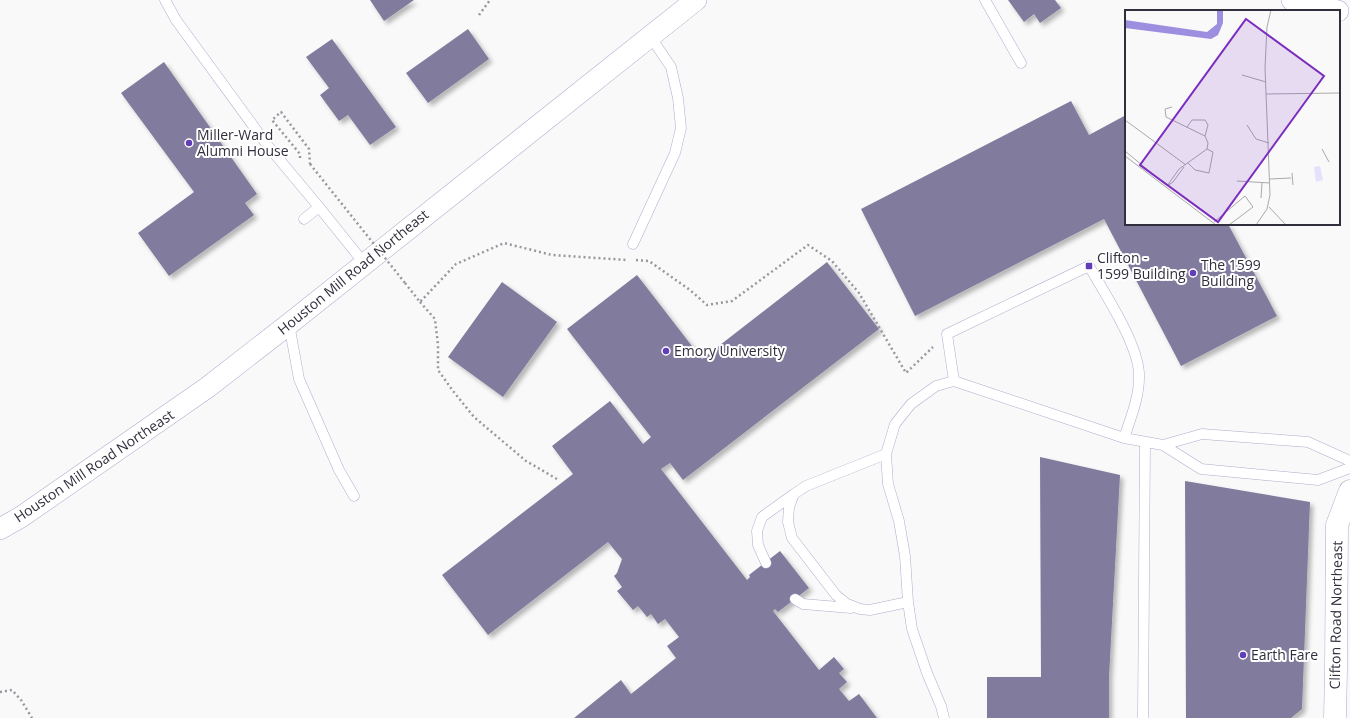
<svg xmlns="http://www.w3.org/2000/svg" width="1350" height="718" viewBox="0 0 1350 718" font-family="'Open Sans',sans-serif">
<style>
.building{fill:#817c9d;filter:url(#shadow)}
.lines{fill:none;stroke-linecap:round;stroke-linejoin:round}
.service-casing{stroke:#b0abce;stroke-width:11}
.minor-casing{stroke:#b0abce;stroke-width:22}
.secondary-casing{stroke:#b0abce;stroke-width:23}
.path{stroke:#98979e;stroke-width:2.5;stroke-dasharray:2 3;stroke-linecap:butt}
.service{stroke:#fff;stroke-width:10}
.minor{stroke:#fff;stroke-width:21}
.secondary{stroke:#fff;stroke-width:22}
.path-bridge{stroke:#98979e;stroke-width:2.5;stroke-dasharray:2 3;stroke-linecap:butt}
.poi-dot{fill:#613eb7;stroke:#fff;stroke-width:1.5}
.labels{text-anchor:middle;stroke-width:4;stroke-linejoin:round;paint-order:stroke}
.poi-label{font-size:14px;fill:#312f3d;stroke:#fff;text-anchor:start}
.street-label{font-size:14px;fill:#312f3d;stroke:#fff}
.inset-road{fill:none;stroke:#a9a8ae;stroke-width:1}
.view{fill:#7b2cbf;fill-opacity:0.15;stroke:#7b2cbf;stroke-width:2}
.inset-edge{fill:none;stroke:#312f3d;stroke-width:2}
</style>
<defs>
<filter id="shadow"><feDropShadow dx="3.5" dy="3.5" stdDeviation="2" flood-color="#0004"/></filter>
</defs>
<rect width="100%" height="100%" fill="#f9f9f9"/>
<path class="building" d="M370,0H414L384,21Z
M1008,0H1055L1061,8L1040,23L1034,14L1024,22Z
M468,29L489,59L428,103L406,73Z
M332,39L396,127L370,145L348,115L339,121L320,95L329,88L306,57Z
M164,62L257,194L245,203L254,215L169,276L138,233L194,192L121,93Z
M1071,101L1089,135L1126,115V224H1228L1277,316L1181,366L1104,219L915,316L861,209Z
M827,262L879,329L683,480L670,463L661,469L747,580L750,577L749,575L780,551L809,588L778,612L775,609L773,611L819,670L834,657L844,669L839,673L847,682L839,689L849,701L859,694L877,718H574L621,680L631,694L676,658L667,646L679,637L665,619L658,624L651,614L647,617L638,606L633,610L617,591L622,587L614,576L617,573L622,559L608,542L488,635L442,575L573,474L552,446L610,401L643,444L651,437L567,329L637,275L702,359Z
M502,282L557,322L503,397L448,357Z
M1040,457L1120,475L1109,677V718H987V677H1041Z
M1185,481L1310,502L1302,709L1291,718H1186Z"/>
<g class="lines">
<g class="service-casing">
<path id="service" d="M165,0L176,20L268,146L319,207L364,263
M985,0L1021,63
M304,219L319,207
M633,244L675,153L681,128L678,98L671,67L650,36
M289,324L299,379L339,470L354,496
M1124,438C1131,417 1140,396 1139,373C1137,342 1105,294 1089,266L947,334L954,381L1124,438L1163,445L1201,469L1318,480L1350,468
M1163,445L1202,434L1308,442L1350,461
M886,454L806,486L794,494L789,507L788,522L792,538L836,595L847,604L860,609L870,610L908,602
M766,563L758,545L757,531L762,517L794,494
M795,599L803,604L851,608
M944,718L941,706L927,673L912,629L908,602L905,556L899,521L888,484L886,454L895,424L911,404L936,386L954,381
M1143,718L1145,442"/>
</g>
<g class="minor-casing">
<path id="minor" d="M1292,0L1338,11
M0,529L21,517L208,387L289,324L696,0"/>
</g>
<g class="secondary-casing">
<path id="secondary" d="M1335,718L1336,669L1337,525L1350,491"/>
</g>
<path class="path" d="M479,15L490,0
M300,158V154L272,120L281,112L309,149L310,164
M636,260L649,261L690,290L707,305L732,301L808,245L832,261L859,293L906,373L933,347
M405,283L420,302L456,264L504,243L552,255L627,260
M420,302L435,319L438,345V370L453,391L474,417L526,461L557,479
M0,692L12,690L21,700L32,718"/>
<use href="#service" class="service"/>
<use href="#minor" class="minor"/>
<use href="#secondary" class="secondary"/>
<path class="path-bridge" d="M310,164L405,283"/>
</g>
<g class="poi-dot">
<circle cx="189" cy="143" r="4"/>
<rect x="1085" y="262" width="8" height="8" rx="2"/>
<circle cx="1193" cy="273" r="4"/>
<circle cx="666" cy="351" r="4"/>
<circle cx="1243" cy="655" r="4"/>
</g>
<g class="labels">
<g class="poi-label">
<text x="197" y="140">Miller-Ward<tspan x="197" dy="16">Alumni House</tspan></text>
<text x="1097" y="263">Clifton -<tspan x="1097" dy="16">1599 Building</tspan></text>
<text x="1201" y="270">The 1599<tspan x="1201" dy="16">Building</tspan></text>
<text x="674" y="356">Emory University</text>
<text x="1251" y="660">Earth Fare</text>
</g>
<g class="street-label">
<text transform="translate(353 272) rotate(-39)" y="5">Houston Mill Road Northeast</text>
<text transform="translate(94 466) rotate(-34)" y="5">Houston Mill Road Northeast</text>
<text transform="translate(1336 615) rotate(-89)" y="5">Clifton Road Northeast</text>
</g>
</g>
<g transform="translate(1125 10)">
<rect width="215" height="215" fill="#f9f9f9"/>
<path d="M195,156L198,170L191,172L189,157Z" fill="#e4e1fd"/>
<path d="M92,0H98V13L93,25L86,29L0,18V10L82,22L92,14Z" fill="#9d8edf"/>
<path class="inset-road" d="M117,65L141,72M141,84L215,83M47,97L40,99L41,107L80,126L83,133L82,139M0,110L61,155M122,115L131,129L144,133M62,117L67,110H80L83,115L80,126M197,139L204,152M0,141L41,175M0,146L91,215M167,163L168,175M145,169L166,168M112,171L145,173M42,176L54,159L82,139L88,142L84,163L70,160L63,153M42,176L48,172L59,157M136,188L137,173M144,197L161,215M89,212L120,186L128,197L104,215M131,215L142,199L145,185L140,58L142,17L146,0"/>
<path class="view" d="M121,9L199,66L93,212L15,155Z"/>
<rect width="215" height="215" class="inset-edge"/>
</g>
</svg>
